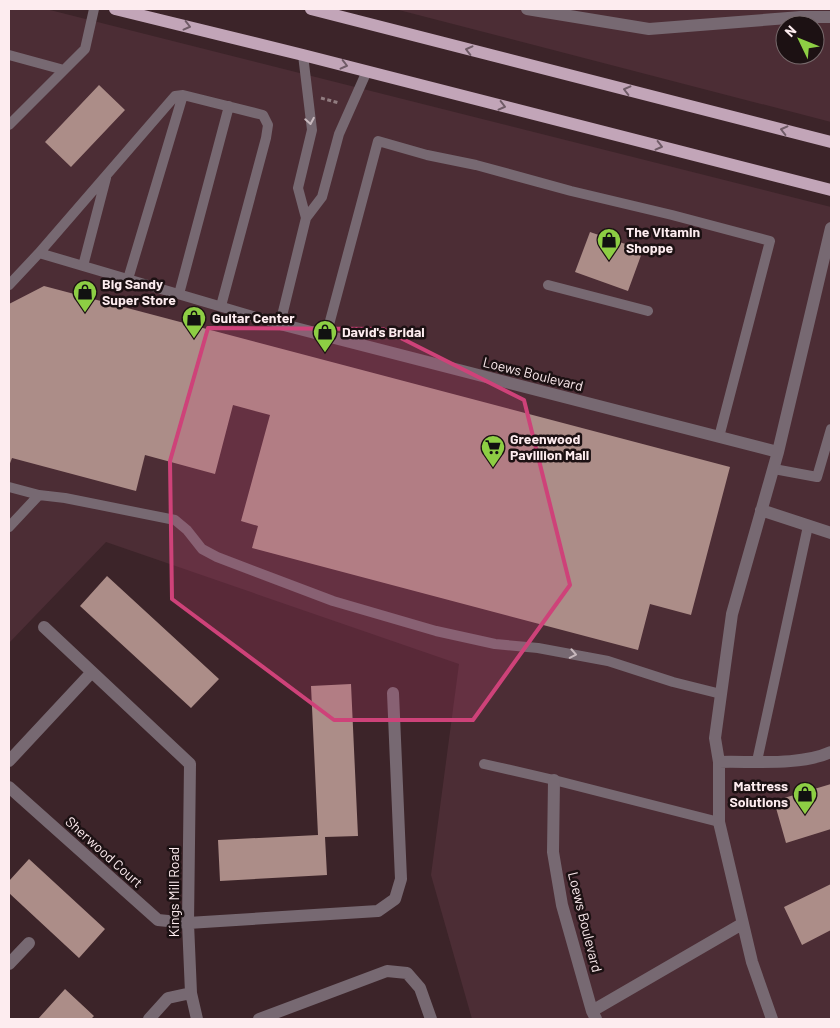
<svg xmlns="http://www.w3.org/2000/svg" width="840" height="1028" viewBox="0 0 840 1028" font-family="Barlow,sans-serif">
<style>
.built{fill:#4c2d35;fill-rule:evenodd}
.building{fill:#ac8d88}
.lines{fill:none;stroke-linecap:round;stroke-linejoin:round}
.path{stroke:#917c80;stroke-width:3;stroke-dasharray:4 2.5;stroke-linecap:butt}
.lane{stroke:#776972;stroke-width:10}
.street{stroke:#776972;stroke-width:12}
.primary{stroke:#c2a5b8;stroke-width:12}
.oneway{stroke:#6f5b66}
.oneway2{stroke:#c7b8bd}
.marked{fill:#ce4279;fill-opacity:0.2;stroke:#ce4279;stroke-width:4;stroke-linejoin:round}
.labels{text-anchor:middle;stroke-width:5;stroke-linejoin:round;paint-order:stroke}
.poi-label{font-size:14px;font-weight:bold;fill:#fdecef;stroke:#1c1113;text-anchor:start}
.street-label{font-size:14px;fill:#fdecef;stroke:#1c1113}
</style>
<rect width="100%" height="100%" fill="#3c2429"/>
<path class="built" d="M9,9H46L831,207V1019H472L431,875L459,664L106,542L9,643Z
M395,9H831V122ZM785,25H815V55H785Z"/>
<path class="building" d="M99,85L125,110L71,167L45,142Z
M590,232L643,250L628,291L575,272Z
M44,286L730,467L691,615L650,604L638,650L252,548L258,526L241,521L270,415L233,405L215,474L145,455L136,491L12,458L9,466V304Z
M107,576L219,679L191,708L80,606Z
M351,684L358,836L325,837L327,875L220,881L218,840L318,835L311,686Z
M831,784V829L786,843L774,801Z
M29,859L105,929L79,958L9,893V881Z
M831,884V930L802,945L784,907Z
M65,989L94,1016L91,1019H38Z"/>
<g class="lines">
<path class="path" d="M321,98L339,103"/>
<path class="lane" d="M9,55L64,70
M303,55L312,130L298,188L306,218L322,197L339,134L367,71
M9,125L85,49L94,9
M39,253L175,96L183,95L263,115L268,125L266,138L221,306
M83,266L106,178
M128,279L183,95
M9,285L39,253L280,324L306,218
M548,285L648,311
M179,294L229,106
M326,336L378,141L427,155L476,165L571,191L672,215L770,241L719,437
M774,469L817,477L831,429
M9,487L39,495L9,527
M39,495L65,498L175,520L187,530L202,549L217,557L333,601L436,631L495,644L538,648L608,661L673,682L721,694
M757,761L808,526
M484,764L554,780L719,822"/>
<path class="street" d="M527,9L649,29L801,17H831
M280,324L778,452
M761,510L831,533
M44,627L190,764L188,923L191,993L197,1019
M9,761L92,672
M719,762C753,761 800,766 831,752
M554,780L553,852L562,905L592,1011L596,1019
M9,787L158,920L188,923L378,911L395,899L401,879L393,693
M9,964L29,943
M592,1011L742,924
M149,1019L168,998L191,993
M259,1019L387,971L407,973L420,988L431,1019
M772,1019L752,962L719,822V762L715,738L732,614L778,452L831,228"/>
<path class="primary" d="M115,9L303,55L831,190
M311,9L831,142"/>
</g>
<defs><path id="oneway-chevron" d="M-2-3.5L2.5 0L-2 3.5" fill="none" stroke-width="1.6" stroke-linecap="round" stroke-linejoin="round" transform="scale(1.25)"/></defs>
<g class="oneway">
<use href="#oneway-chevron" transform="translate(187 26) rotate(14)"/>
<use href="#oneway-chevron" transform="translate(469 50) rotate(-166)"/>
<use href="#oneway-chevron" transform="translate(344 65) rotate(14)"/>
<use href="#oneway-chevron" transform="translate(627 90) rotate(-166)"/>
<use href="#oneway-chevron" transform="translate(502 106) rotate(14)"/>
<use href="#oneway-chevron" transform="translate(784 130) rotate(-166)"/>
<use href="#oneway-chevron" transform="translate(659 146) rotate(14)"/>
</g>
<g class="oneway2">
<use href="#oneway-chevron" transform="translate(310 121) rotate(80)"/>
<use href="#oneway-chevron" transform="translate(573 654) rotate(11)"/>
</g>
<path class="marked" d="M208,328L383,329L524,400L570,585L473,720H334L172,599L170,461Z"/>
<defs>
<g id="shop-pin" transform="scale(1.25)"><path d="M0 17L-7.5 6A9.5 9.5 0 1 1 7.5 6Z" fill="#8dce44" stroke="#1c1113"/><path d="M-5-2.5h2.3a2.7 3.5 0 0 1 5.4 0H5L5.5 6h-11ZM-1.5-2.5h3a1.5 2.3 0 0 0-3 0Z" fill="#111"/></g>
<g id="supermarket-pin" transform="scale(1.25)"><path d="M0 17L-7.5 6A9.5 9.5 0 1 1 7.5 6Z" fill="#8dce44" stroke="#1c1113"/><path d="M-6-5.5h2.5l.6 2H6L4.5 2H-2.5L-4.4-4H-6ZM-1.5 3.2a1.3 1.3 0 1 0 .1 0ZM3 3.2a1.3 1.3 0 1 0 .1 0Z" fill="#111"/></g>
</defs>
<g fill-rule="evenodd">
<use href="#shop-pin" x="609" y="240"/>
<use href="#shop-pin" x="85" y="292"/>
<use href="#shop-pin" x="194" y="318"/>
<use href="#shop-pin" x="325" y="332"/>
<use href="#supermarket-pin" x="493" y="447"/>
<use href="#shop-pin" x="805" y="794"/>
</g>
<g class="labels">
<g class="poi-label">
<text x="626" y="237">The Vitamin<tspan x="626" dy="16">Shoppe</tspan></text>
<text x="102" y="289">Big Sandy<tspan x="102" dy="16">Super Store</tspan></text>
<text x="212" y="323">Guitar Center</text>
<text x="342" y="337">David's Bridal</text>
<text x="510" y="444">Greenwood<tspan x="510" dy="16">Pavillion Mall</tspan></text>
<text x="788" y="791" text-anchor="end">Mattress<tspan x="788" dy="16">Solutions</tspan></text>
</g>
<g class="street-label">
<text transform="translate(533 374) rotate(14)" y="5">Loews Boulevard</text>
<text transform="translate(104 852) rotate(42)" y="5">Sherwood Court</text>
<text transform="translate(174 892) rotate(-90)" y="5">Kings Mill Road</text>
<text transform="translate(585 922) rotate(76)" y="5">Loews Boulevard</text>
</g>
</g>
<rect width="840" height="1028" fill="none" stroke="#fdecef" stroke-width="20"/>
<g transform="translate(800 40) rotate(313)"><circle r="24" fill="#1c1113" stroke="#76696b"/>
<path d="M0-4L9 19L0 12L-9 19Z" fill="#8dce44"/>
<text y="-8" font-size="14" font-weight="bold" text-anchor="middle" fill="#fdecef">N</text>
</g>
</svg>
